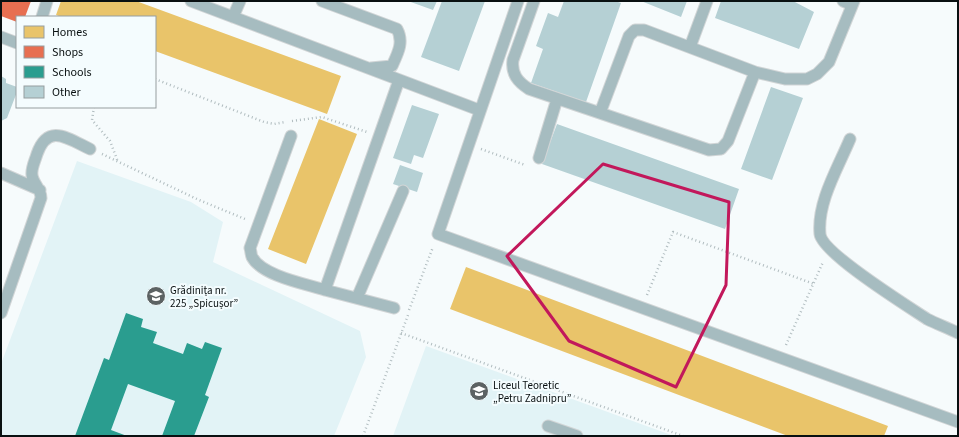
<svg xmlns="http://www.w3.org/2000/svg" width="959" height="437" viewBox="0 0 959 437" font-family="'Source Sans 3',sans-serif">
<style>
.built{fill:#e2f3f6}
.homes{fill:#e9c46a}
.shops{fill:#e76f51}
.schools{fill:#2a9d8f}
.building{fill:#b5d0d4}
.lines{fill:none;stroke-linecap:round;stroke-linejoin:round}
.lane-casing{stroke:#d1d5d6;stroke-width:13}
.path{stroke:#b0bcbf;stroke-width:2.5;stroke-dasharray:1 3;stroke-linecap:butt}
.lane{stroke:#a6bcc0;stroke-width:11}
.marked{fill:none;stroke:#c2185b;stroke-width:3;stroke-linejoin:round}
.labels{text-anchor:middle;stroke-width:4;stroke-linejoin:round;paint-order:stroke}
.poi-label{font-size:11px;fill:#091011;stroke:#f4fcfe;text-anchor:start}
</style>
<rect width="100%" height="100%" fill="#f6fbfc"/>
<path class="built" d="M77,161L191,202L223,222L213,262L360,331L366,357L334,436H1V364Z
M426,346L674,436H393Z"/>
<path class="homes" d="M61,1H136L341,76L327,114L155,51V17H62L56,15Z
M319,119L357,134L306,264L268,249Z
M466,267L888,426L884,436H788L450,309Z"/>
<path class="shops" d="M1,1H31L25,17H17V22L1,16Z"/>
<path class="schools" d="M126,313L143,319L141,327L157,332L153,343L183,354L187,343L202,349L205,342L222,348L205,395L209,397L194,436H162L175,401L128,384L111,430L127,436H75L104,358L109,360Z"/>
<path class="building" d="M408,1H437L433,10Z
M442,1H485L459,71L421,57Z
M564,1H615L621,3L586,102L531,83L543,49L536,46L548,13L558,17Z
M641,1H687L681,17Z
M721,1H793L814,12L799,49L715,18Z
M1,76L6,79V83L17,87V92L7,118L1,121Z
M771,87L803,98L772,180L741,169Z
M412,105L439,114L423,158L414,155L411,164L393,158Z
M557,124L739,189L725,229L542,164Z
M400,165L423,173L417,192L393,184Z"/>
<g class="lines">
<g class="lane-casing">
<path id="lane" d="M191,1L479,110
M322,1L397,29C404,42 398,53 392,66L371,68
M518,1L438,234L958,422
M534,1L513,60C511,74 518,82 529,89L600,113L629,36L635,30H644L755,72L785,79H807L817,74L829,62L854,1
M843,1L852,5
M42,17L47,1
M233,17L240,1
M1,37L17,43
M690,47L707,1
M600,113L709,150L721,149L728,141L755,72
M291,136L250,248C251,251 251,255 252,257C262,276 306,284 325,290L399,80
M850,139C838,168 817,202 820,234C822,253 909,307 927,319C937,324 948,328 958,333
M539,158L557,99
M1,173L40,190
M325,290L394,308
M357,298L403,191
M1,313L41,198C41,188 33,184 32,175C31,168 35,161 37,154C48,123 67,138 90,149
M548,426L577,436"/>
</g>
<path class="path" d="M155,79L264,122L274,124L285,122
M94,107L92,120L110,141L118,162
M292,121L322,117L367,132
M481,149L525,165
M102,154L199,200L245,219
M647,295L673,232L814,284
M409,310L433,247
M401,333L683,436
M786,345L823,262
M363,436L408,315"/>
<use href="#lane" class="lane"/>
</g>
<path class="marked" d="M603,164L729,202L726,285L676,387L569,341L507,256Z"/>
<defs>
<g id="school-disc" transform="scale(1)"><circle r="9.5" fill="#5c6263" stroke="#f4fcfe"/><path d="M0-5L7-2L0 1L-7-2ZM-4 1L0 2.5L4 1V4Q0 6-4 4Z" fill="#fff"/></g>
</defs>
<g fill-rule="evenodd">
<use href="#school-disc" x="156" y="296"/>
<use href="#school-disc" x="479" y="391"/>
</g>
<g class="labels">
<g class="poi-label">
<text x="170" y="294">Grădinița nr.<tspan x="170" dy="13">225 „Spicușor”</tspan></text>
<text x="493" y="389">Liceul Teoretic<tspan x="493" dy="13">„Petru Zadnipru”</tspan></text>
</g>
</g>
<rect width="959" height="437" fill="none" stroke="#091011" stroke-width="4"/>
<rect x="16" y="16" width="140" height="92" fill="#f4fcfe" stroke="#969e9f"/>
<rect x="24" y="26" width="20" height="12" fill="#e9c46a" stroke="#969e9f"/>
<text x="52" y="36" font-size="12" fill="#091011">Homes</text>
<rect x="24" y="46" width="20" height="12" fill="#e76f51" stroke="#969e9f"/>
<text x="52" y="56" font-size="12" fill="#091011">Shops</text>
<rect x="24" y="66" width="20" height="12" fill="#2a9d8f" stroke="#969e9f"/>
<text x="52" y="76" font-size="12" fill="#091011">Schools</text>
<rect x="24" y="86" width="20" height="12" fill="#b5d0d4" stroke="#969e9f"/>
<text x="52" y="96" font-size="12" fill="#091011">Other</text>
</svg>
